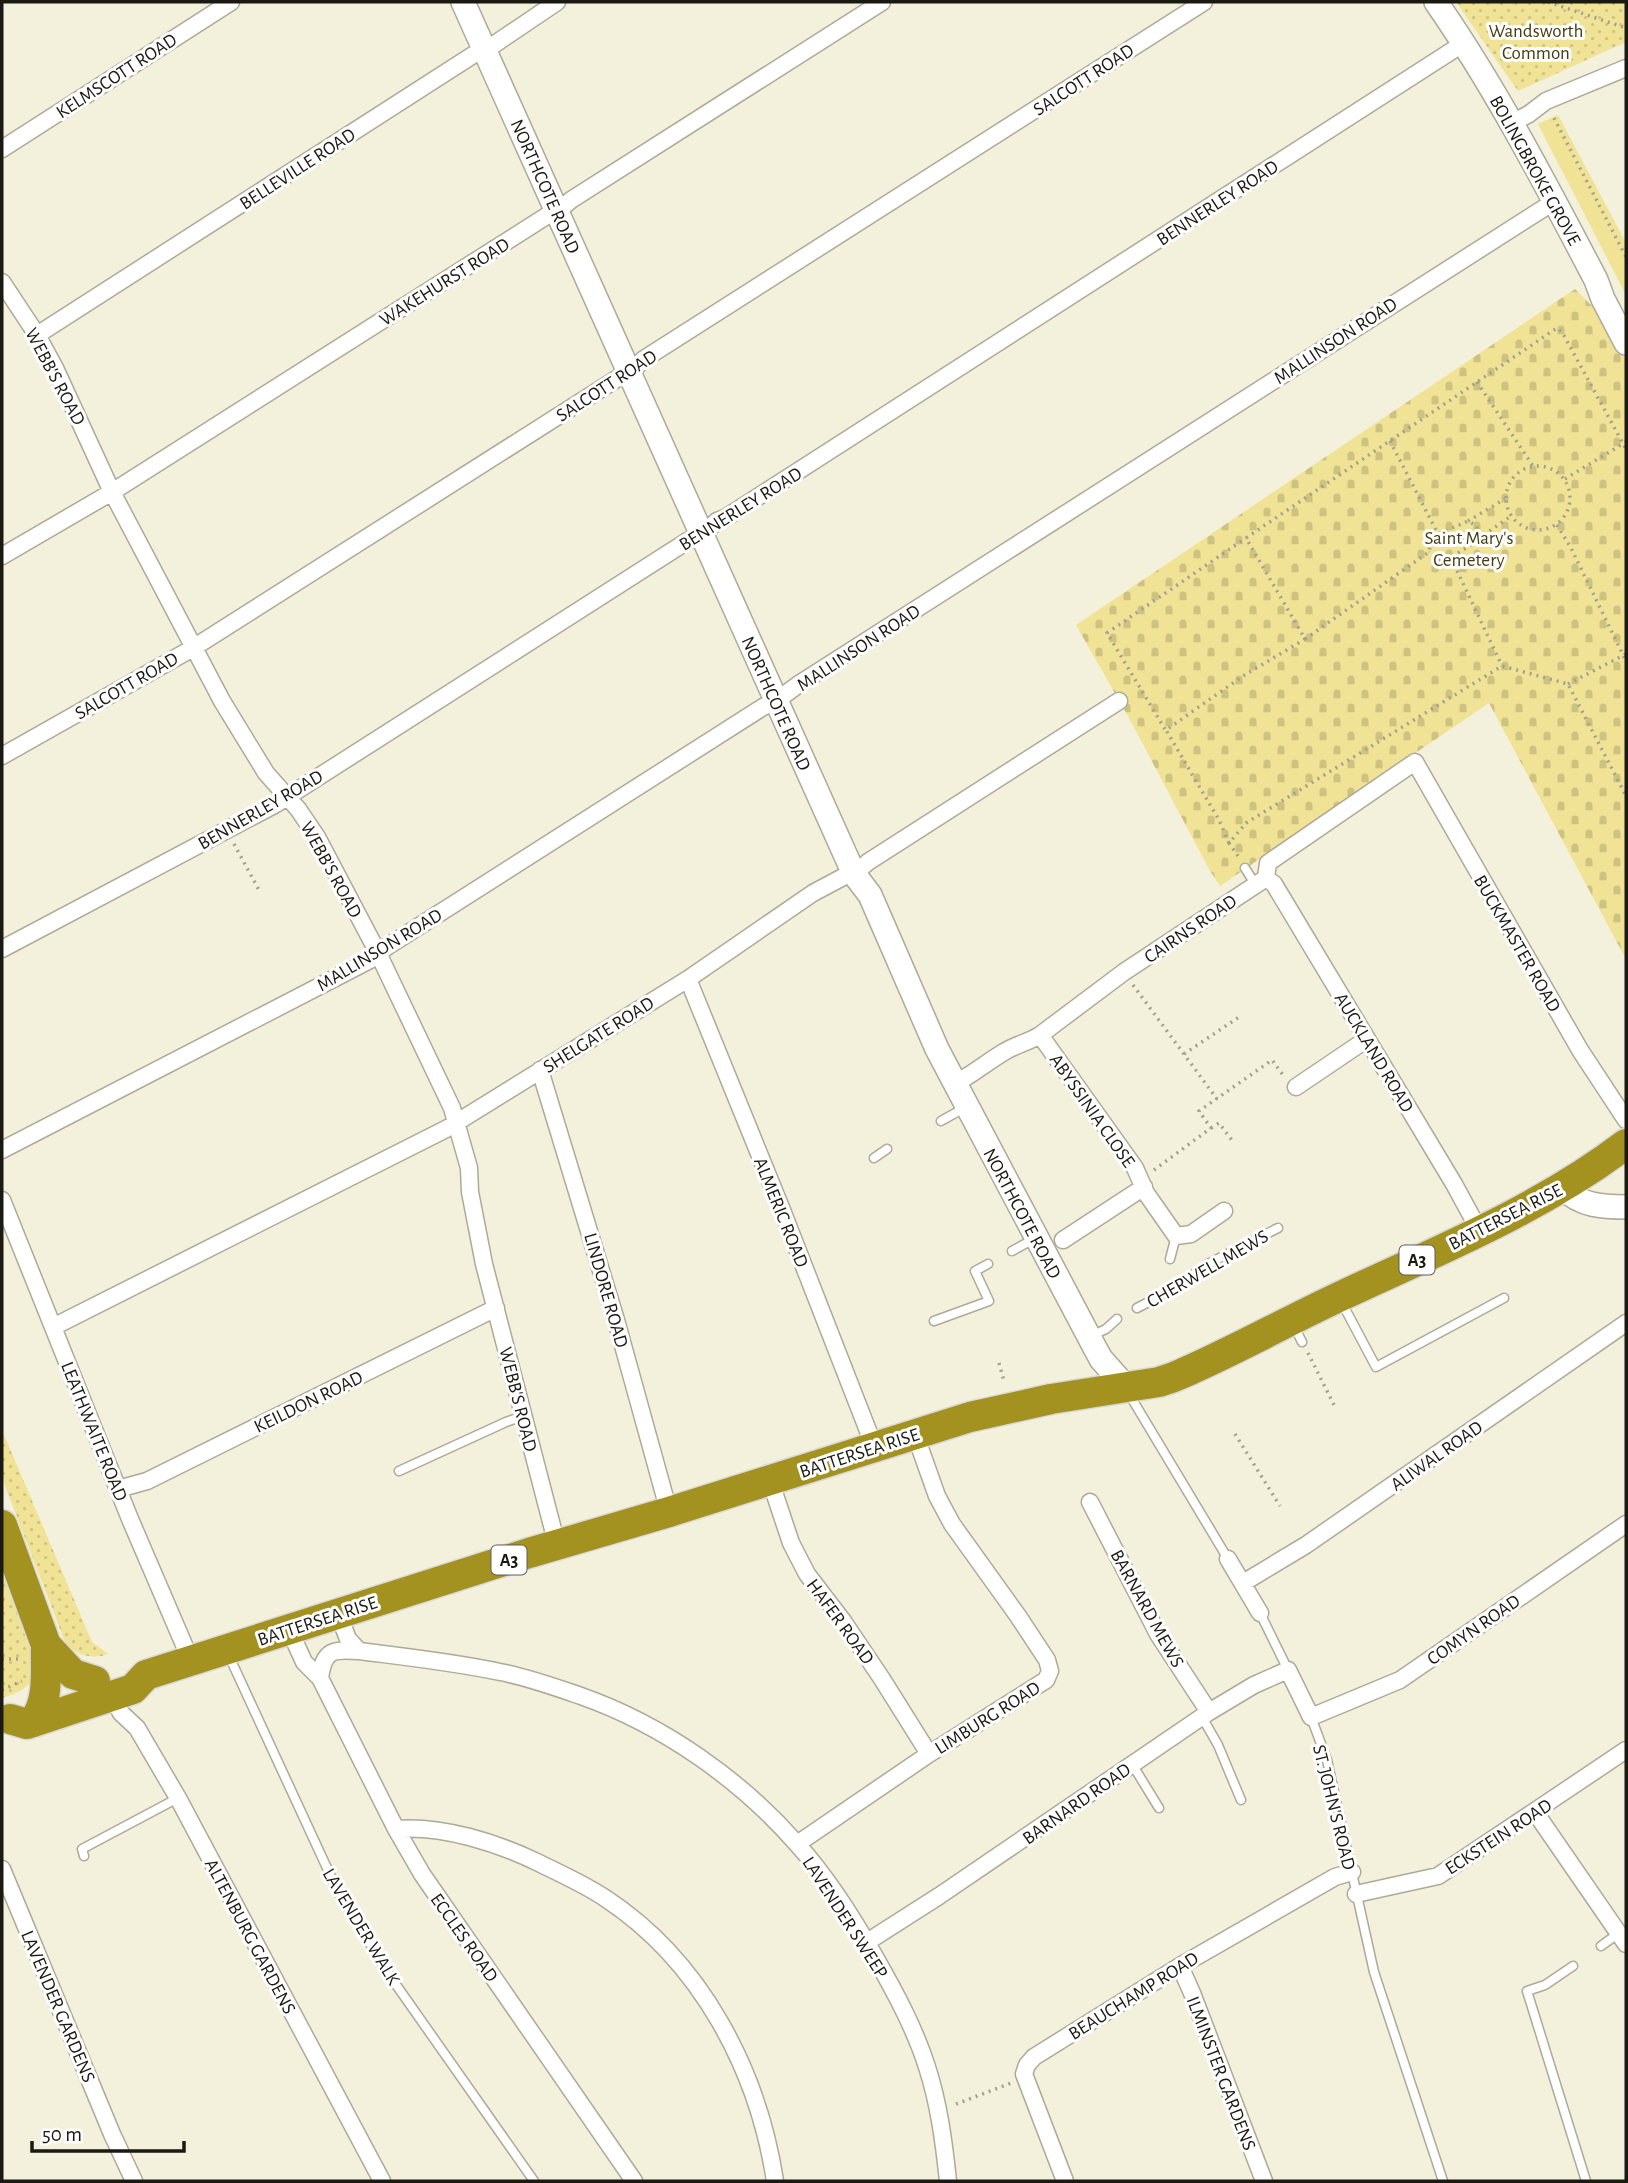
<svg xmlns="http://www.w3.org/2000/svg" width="1628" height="2183" viewBox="0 0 1628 2183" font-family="'Alegreya Sans',sans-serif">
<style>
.green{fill:#f0e396}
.cemetery{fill:url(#cemetery-stones)}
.park{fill:url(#park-dots)}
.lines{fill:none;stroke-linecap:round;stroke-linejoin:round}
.lane-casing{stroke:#adaa97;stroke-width:11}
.street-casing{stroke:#adaa97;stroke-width:19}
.secondary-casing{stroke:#adaa97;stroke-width:26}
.highway-casing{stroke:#dadad9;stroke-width:33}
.path{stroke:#a2a091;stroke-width:3.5;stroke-dasharray:2 5;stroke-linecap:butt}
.lane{stroke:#fff;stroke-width:8}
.street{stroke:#fff;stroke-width:16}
.secondary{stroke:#fff;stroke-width:23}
.highway{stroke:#a3921f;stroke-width:30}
.labels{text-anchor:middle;stroke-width:6;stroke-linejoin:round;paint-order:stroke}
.shield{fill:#fff;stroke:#5f5e59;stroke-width:2}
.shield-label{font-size:18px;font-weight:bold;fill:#1a1912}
.park-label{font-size:19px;fill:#443d11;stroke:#fff}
.street-label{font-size:19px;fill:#1a1912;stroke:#fff}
</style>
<defs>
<pattern id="cemetery-stones" width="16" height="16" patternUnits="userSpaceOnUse" patternTransform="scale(1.75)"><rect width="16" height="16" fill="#f0e396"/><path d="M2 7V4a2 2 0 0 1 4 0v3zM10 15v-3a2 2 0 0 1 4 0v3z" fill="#cdc280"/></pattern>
<pattern id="park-dots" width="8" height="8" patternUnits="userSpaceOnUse" patternTransform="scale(1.75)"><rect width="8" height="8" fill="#f0e396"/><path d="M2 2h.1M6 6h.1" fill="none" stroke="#cdc280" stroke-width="1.8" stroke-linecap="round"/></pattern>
</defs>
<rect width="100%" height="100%" fill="#f3f0dc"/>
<path class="green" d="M1558,115L1626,243V295L1538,124Z"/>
<path class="cemetery" d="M1575,289L1600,314L1626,361V959L1489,703L1220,886L1209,869L1129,718L1076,625Z"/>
<path class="park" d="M1456,2H1626V42L1518,91Z
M2,1430L92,1642L108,1654C92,1660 75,1655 65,1642L2,1478Z
M2,1571C12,1598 39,1649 32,1677C29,1690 13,1694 2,1698Z"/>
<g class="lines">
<g class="lane-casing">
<path id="lane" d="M1245,868L1255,884
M941,1121L966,1107
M874,1158L887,1149
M1012,1251L1034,1239
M1170,1259L1176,1236
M1342,1303L1376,1367L1504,1298
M1137,1308L1172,1290L1208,1264L1278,1228
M934,1321L989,1301L975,1271L988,1264
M1294,1326L1302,1342
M1091,1336L1106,1329L1117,1319
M1129,1394L1228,1559
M399,1471L506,1422L523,1416
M1260,1613L1288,1670
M229,1656L339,1894L392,1979L534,2181
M1202,1717L1218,1745L1241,1800
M1311,1717L1327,1760L1374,1972L1443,2181
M1132,1764L1159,1808
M84,1856L82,1849L178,1798
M1601,1946L1619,1933
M1573,1966L1545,1985L1527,1991L1586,2181"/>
</g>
<g class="street-casing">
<path id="street" d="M1512,123L1529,114L1546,101L1626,68
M2,149L231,2
M2,282L37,335L55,368L112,492L222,701L266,773L298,809L317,837L378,953L452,1108L469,1168L470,1192L484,1264L557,1545
M37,335L473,55L486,50L557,2
M2,556L112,492L548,215L555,211H558L571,200L882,2
M2,756L193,648L618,378L630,373L644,359L1204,2
M1266,878L1268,863L1415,762L1580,1050L1626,1120
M1266,878L1274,884L1454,1184L1479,1230
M2,949L276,804L689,540L702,535L717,521L725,518L1464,43
M688,979L782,1210L874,1446
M1040,1035L1135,1168L1146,1193L1176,1236L1191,1234L1224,1211
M540,1070L616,1320L669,1512
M954,1084C972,1075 987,1062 1004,1052C1015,1045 1029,1042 1040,1035L1124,972L1266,878
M1296,1087L1367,1039
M2,1150L370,960L388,946L763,707L776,701L799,684L1555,201
M2,1200L130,1519L191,1661
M1063,1240L1144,1187
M53,1327L446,1129L688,979L813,893L845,876L854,874L868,862L1119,701
M770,1480L791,1543L807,1574L843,1621L882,1679L929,1754
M118,1489L147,1481L496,1308
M1090,1502L1158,1634L1209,1712
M1228,1559L1260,1613
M1243,1583L1306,1545L1626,1323
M338,1613L348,1639L359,1651C406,1657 453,1662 500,1672C527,1677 555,1687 581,1696C663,1725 740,1779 797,1844C828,1878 853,1918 875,1957C895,1992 915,2029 927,2067C939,2104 944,2143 948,2181
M289,1629L304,1662L320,1678L396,1829L422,1874L634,2181
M320,1678C324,1650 332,1649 359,1651
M112,1696L121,1713L137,1728L178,1798L382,2181
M1535,1812L1626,1944
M396,1829C442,1825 498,1843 539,1863C561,1874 584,1884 605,1898C701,1961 758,2070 775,2181
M797,1844L929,1754L1046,1680L1050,1671L1047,1660L1018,1616L952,1524L937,1496L915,1434
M2,1869L112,2134L134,2181
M1356,1894L1438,1876L1626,1750
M867,1942L939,1896L1209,1712L1254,1685L1288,1670L1311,1717L1400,1680L1626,1524
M1180,1966L1192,1993L1264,2181
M1065,2181L1024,2074L1027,2065L1034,2057L1180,1966L1335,1877L1352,1872"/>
</g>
<g class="secondary-casing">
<path id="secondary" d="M463,2L854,874L870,895L937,1049L1095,1348L1101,1359L1125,1386
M1436,2C1497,90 1546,185 1596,280L1603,299L1626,343
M1563,1188C1581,1206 1603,1207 1626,1207"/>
</g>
<g class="highway-casing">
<path id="highway" d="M2,1525L46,1645L73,1674L95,1681
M10,1719L27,1724L133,1689L146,1675L529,1553L669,1512L970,1417L1051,1399L1159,1382L1174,1377C1231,1353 1285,1322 1341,1296C1439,1250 1539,1210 1626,1144
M33,1722C50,1701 45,1671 46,1645"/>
</g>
<path class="path" d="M1548,2L1626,28
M1554,118L1626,257
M1477,382L1533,466
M1390,441L1438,534
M1506 498a32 32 0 1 1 64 0a32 32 0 1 1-64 0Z
M1565,479L1626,442
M1468,521L1505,499
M1557,525L1571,548L1626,661
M1478,539L1511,516
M1451,558L1502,666
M1305,639L1429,552L1432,537L1468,521L1477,526L1478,539C1464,550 1455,557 1437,560L1429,552
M1568,684L1626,654
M1165,729L1107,633L1246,538
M1229,843L1219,820L1166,730L1243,676L1305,639L1246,538L1557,328L1562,332L1626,449
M234,844L260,892
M1238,856L1229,843L1246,823L1502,666L1568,684L1626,796
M1133,985L1217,1099
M1184,1054L1242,1015
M1211,1128L1219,1123L1234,1143
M1154,1170L1211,1128L1199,1111L1272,1060L1283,1075
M1308,1353L1335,1407
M999,1363L1004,1381
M1235,1434L1280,1506
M2,1659H21
M2,1690L22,1681
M956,2104L1011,2083"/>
<use href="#lane" class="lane"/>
<use href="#street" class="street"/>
<use href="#secondary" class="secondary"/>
<use href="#highway" class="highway"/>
</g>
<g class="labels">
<g class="shield">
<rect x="1399.5" y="1245.5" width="35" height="29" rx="5"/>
<rect x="491.5" y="1545.5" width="35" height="29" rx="5"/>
</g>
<g class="shield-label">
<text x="1417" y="1266">A3</text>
<text x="509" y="1566">A3</text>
</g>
<g class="park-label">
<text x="1536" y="37">Wandsworth<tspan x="1536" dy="22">Common</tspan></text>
<text x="1469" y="544">Saint Mary's<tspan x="1469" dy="22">Cemetery</tspan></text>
</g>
<g class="street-label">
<text transform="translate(116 75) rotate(-33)" y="7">KELMSCOTT ROAD</text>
<text transform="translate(1083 79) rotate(-33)" y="7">SALCOTT ROAD</text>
<text transform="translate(297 168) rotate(-33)" y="7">BELLEVILLE ROAD</text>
<text transform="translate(1536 170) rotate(61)" y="7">BOLINGBROKE GROVE</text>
<text transform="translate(546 186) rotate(66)" y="7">NORTHCOTE ROAD</text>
<text transform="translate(1217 202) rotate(-33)" y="7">BENNERLEY ROAD</text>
<text transform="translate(444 281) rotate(-32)" y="7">WAKEHURST ROAD</text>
<text transform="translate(1335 340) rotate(-33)" y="7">MALLINSON ROAD</text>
<text transform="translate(56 376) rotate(62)" y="7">WEBB'S ROAD</text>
<text transform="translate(606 385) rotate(-33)" y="7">SALCOTT ROAD</text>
<text transform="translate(740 508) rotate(-32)" y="7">BENNERLEY ROAD</text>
<text transform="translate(858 647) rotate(-33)" y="7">MALLINSON ROAD</text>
<text transform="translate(126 685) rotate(-30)" y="7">SALCOTT ROAD</text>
<text transform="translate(777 703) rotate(66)" y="7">NORTHCOTE ROAD</text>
<text transform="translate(260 809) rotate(-30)" y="7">BENNERLEY ROAD</text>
<text transform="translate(332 869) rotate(61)" y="7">WEBB'S ROAD</text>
<text transform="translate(1190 928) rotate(-34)" y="7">CAIRNS ROAD</text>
<text transform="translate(1518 943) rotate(60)" y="7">BUCKMASTER ROAD</text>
<text transform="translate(379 949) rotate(-31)" y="7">MALLINSON ROAD</text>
<text transform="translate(598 1034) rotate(-32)" y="7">SHELGATE ROAD</text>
<text transform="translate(1375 1052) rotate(59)" y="7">AUCKLAND ROAD</text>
<text transform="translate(1093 1110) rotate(55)" y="7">ABYSSINIA CLOSE</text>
<text transform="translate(782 1212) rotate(68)" y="7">ALMERIC ROAD</text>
<text transform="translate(1023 1213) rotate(62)" y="7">NORTHCOTE ROAD</text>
<text transform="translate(1505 1216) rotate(-27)" y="7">BATTERSEA RISE</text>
<text transform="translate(1207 1268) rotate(-30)" y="7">CHERWELL MEWS</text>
<text transform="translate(607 1290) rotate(74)" y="7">LINDORE ROAD</text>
<text transform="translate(519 1399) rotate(76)" y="7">WEBB'S ROAD</text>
<text transform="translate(308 1401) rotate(-26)" y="7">KEILDON ROAD</text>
<text transform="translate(95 1431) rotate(68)" y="7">LEATHWAITE ROAD</text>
<text transform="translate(859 1452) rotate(-18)" y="7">BATTERSEA RISE</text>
<text transform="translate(1436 1455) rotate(-35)" y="7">ALIWAL ROAD</text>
<text transform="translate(1148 1608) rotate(61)" y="7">BARNARD MEWS</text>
<text transform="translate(317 1620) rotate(-18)" y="7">BATTERSEA RISE</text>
<text transform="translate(841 1621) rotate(54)" y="7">HAFER ROAD</text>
<text transform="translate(1473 1629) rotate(-35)" y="7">COMYN ROAD</text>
<text transform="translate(987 1717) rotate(-32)" y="7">LIMBURG ROAD</text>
<text transform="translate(1076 1803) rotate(-35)" y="7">BARNARD ROAD</text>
<text transform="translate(1335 1807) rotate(76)" y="7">ST. JOHN'S ROAD</text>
<text transform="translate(1498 1836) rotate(-33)" y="7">ECKSTEIN ROAD</text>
<text transform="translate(846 1917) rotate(57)" y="7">LAVENDER SWEEP</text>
<text transform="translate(362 1926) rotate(59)" y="7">LAVENDER WALK</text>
<text transform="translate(251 1936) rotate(62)" y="7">ALTENBURG GARDENS</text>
<text transform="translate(465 1937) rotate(55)" y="7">ECCLES ROAD</text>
<text transform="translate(1133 1995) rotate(-32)" y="7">BEAUCHAMP ROAD</text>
<text transform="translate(59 2006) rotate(67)" y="7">LAVENDER GARDENS</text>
<text transform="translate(1222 2073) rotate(69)" y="7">ILMINSTER GARDENS</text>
</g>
</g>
<rect width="1628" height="2183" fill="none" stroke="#1a1912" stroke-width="7"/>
<path d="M32 2141v10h152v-10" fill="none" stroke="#1a1912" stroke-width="3.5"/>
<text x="42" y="2141" font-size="21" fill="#1a1912" stroke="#ffffff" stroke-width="5" paint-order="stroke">50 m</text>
</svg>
